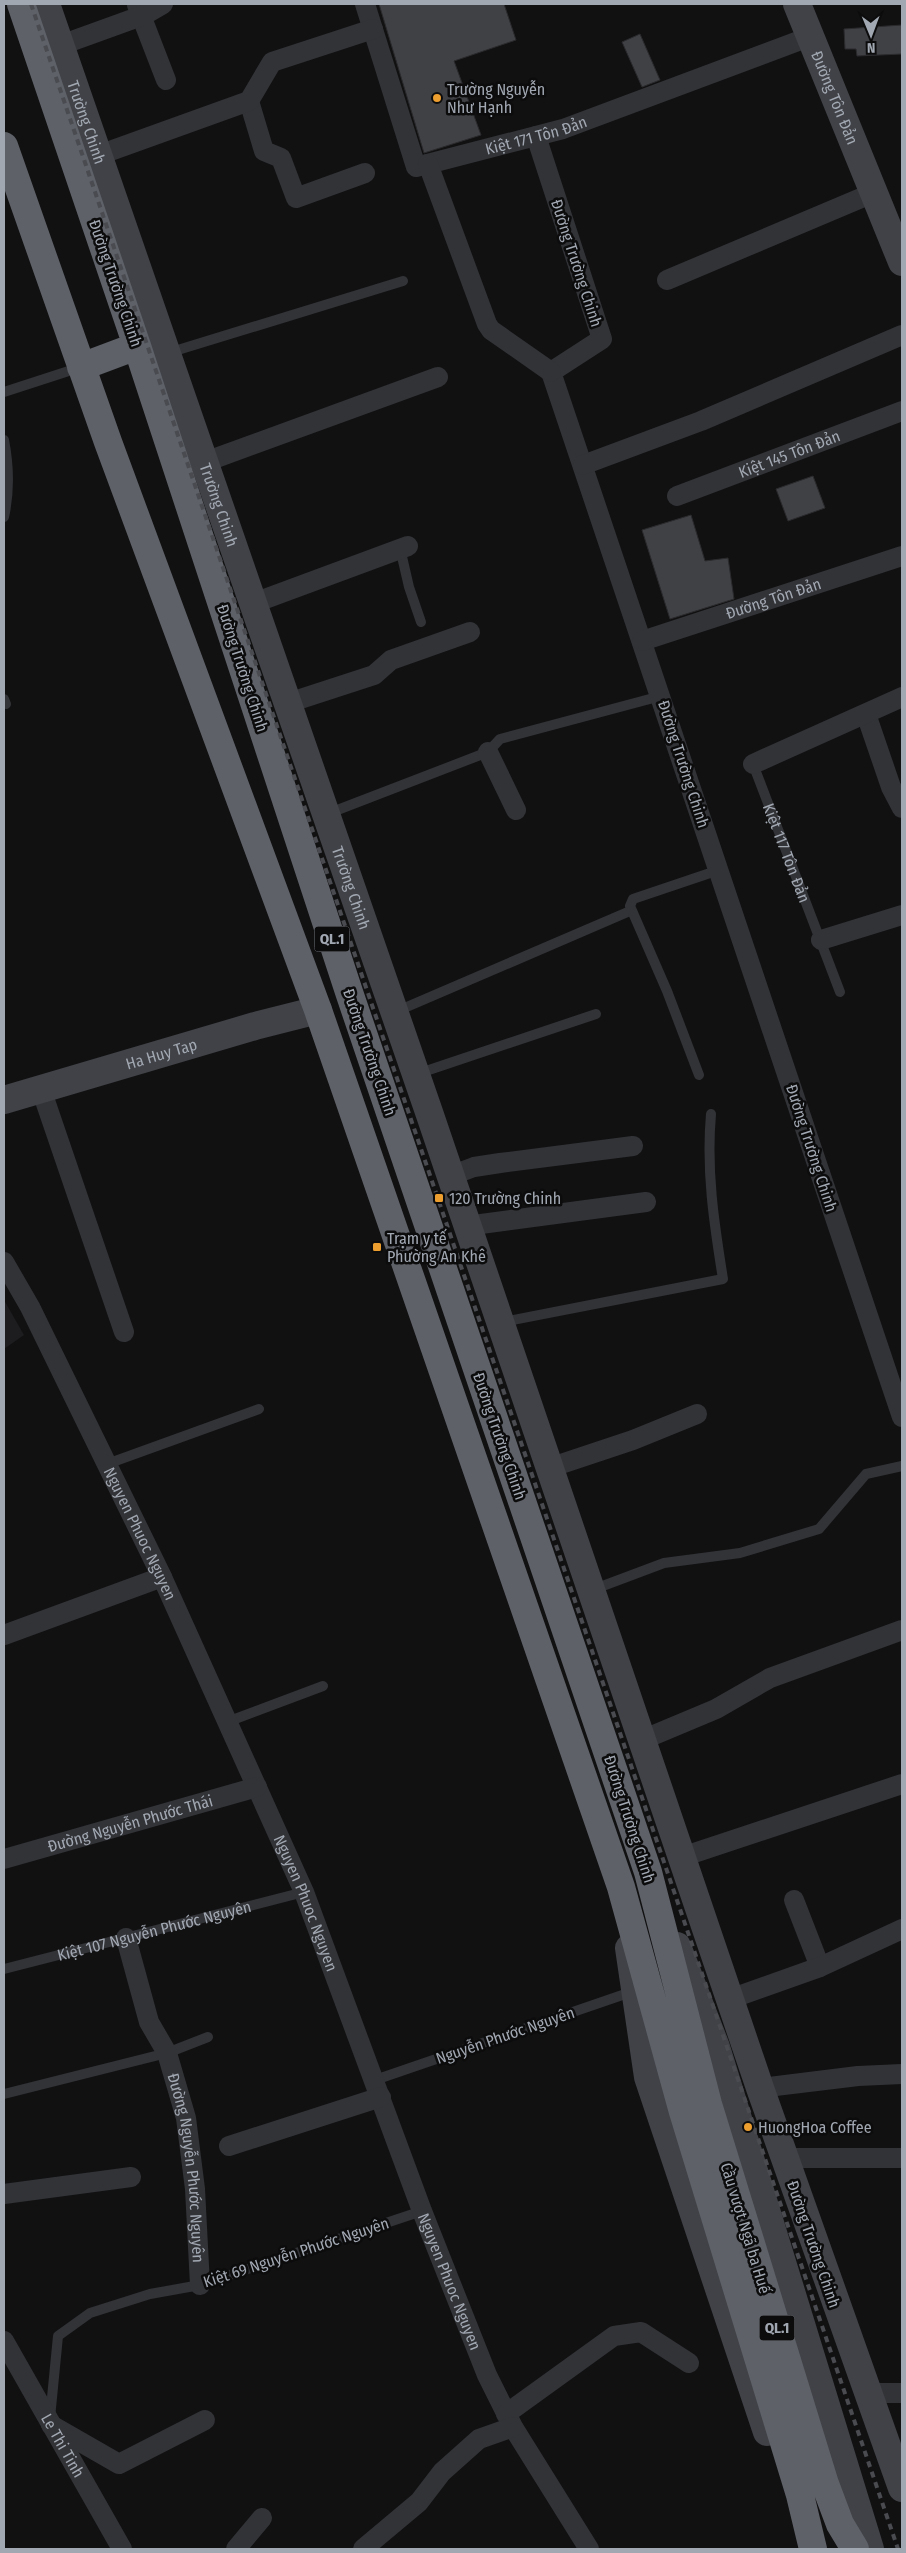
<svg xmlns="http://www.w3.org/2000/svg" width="906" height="2553" viewBox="0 0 906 2553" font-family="'Fira Sans Condensed',sans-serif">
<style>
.built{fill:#1d1d1f}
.building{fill:#404145;stroke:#2b2b2e}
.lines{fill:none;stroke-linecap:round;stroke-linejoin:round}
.lane{stroke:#323337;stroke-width:10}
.street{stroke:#323337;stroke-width:20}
.secondary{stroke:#404247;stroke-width:28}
.highway{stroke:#5e6168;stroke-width:28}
.rail{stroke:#494b50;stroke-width:4;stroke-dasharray:6 5;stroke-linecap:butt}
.poi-dot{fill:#ec9e2f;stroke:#0c0c0d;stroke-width:2}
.labels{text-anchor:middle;stroke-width:5;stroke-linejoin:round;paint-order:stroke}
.shield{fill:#0c0c0d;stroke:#757980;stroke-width:1}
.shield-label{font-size:15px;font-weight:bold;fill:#a2a8b2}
.poi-label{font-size:16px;fill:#a2a8b2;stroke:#0c0c0d;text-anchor:start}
.street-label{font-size:16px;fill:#a2a8b2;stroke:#0c0c0d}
</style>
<rect width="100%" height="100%" fill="#111112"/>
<path class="built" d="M4,1300L24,1335L4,1349Z"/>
<path class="building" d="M379,4H504L516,40L454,61L481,135L424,153Z
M902,25V54L857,56L856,49H845L844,29Z
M640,34L660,80L642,87L622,42Z
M813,476L825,508L788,521L776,489Z
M691,515L705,561L728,558L734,599L670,619L642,530Z"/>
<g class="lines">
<g class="lane">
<path d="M168,353L403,281"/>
<path d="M4,392L81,367"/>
<path d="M4,440C9,466 10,490 4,517"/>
<path d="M400,548L409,587L421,622"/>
<path d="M4,699L6,704"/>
<path id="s1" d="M753,764L840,992"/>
<path d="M327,814L488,752L500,739L661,696"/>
<path d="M395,1012L630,911"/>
<path d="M417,1074L596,1014"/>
<path d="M699,1075L667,991L630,906L633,899L719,870"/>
<path d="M503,1322L723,1279C714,1223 706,1170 711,1114"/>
<path d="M107,1464L259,1409"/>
<path d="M592,1590L664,1563L740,1553L819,1529L866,1474L902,1466"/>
<path d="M227,1722L323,1686"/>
<path id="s2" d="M4,1969L304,1892"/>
<path d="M375,2080L634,1991"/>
<path d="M4,2094L167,2053L208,2037"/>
<path d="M50,2418L58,2336L90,2313L150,2294L200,2285L422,2211"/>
</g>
<g class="street">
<path id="s3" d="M365,4L416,167L563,129L809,37"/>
<path d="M137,5L166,80"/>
<path d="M61,45L144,15L163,4"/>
<path d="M249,101L264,151L281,158L296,198L365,173"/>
<path d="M536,136L602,339L551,372L902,1417"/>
<path d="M99,155L249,101L272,62L373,29"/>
<path d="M428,164L487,324L491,330L551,372"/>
<path d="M667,280L873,193"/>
<path d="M205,462L438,377"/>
<path d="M583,465L701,421L902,335"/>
<path id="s4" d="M677,496L902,411"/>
<path d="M254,603L408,546"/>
<path id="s5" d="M642,641L902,556"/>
<path d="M288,703L374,675L391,660L470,632"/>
<path d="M866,714L891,787L902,808"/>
<path d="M488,752L516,810"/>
<path d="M753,764L902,697"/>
<path d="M821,940L902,915"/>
<path d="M41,1089L124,1332"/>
<path d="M450,1176L474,1167L500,1163L633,1146"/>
<path d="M466,1226L646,1202"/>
<path id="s6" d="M4,1262L30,1307L162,1577L304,1892L422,2211L487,2375L513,2427L589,2549"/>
<path d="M549,1468L633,1440L697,1414"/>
<path d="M4,1635L162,1577"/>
<path d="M642,1740L716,1709L770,1678L902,1630"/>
<path d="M682,1857L902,1784"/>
<path id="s7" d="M4,1859L257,1787"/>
<path d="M794,1900L820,1967"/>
<path id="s8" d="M126,1938L149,2022L167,2053L186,2118L195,2189L200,2285"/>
<path d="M730,1999L820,1967L902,1929"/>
<path d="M760,2088L858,2076L902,2074"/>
<path d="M229,2146L381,2097"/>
<path d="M784,2158H902"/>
<path d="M4,2194L131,2177"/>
<path id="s9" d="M4,2341L122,2549"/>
<path d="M867,2393H902"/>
<path d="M506,2414L614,2336L641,2332L689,2363"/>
<path d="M51,2425L119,2464L205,2420"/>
<path d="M236,2549L262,2518"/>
<path d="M363,2549L419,2502L442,2472L479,2439L513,2427"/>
</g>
<g class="secondary">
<path id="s10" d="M46,4L430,1115L760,2088L902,2488"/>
<path id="s11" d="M797,4L902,262"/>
<path id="s12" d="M4,1100L255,1026L318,1010"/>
<path d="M677,1946L716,2047L870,2549"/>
<path d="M629,1948L648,2077L767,2432"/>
</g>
<path class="highway" d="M21,4L137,346L350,995L648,1872L708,2104L825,2484L840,2524L855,2549
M4,146L108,442L318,1010L621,1887L683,2112L800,2495L813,2549
M81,367L137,346"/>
<path class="rail" d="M31,4L898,2549"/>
</g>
<g class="poi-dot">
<circle cx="437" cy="98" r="5"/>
<rect x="434" y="1193" width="10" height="10" rx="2.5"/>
<rect x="372" y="1242" width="10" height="10" rx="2.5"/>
<circle cx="748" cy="2127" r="5"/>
</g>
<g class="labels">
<g class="shield">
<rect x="314.5" y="926.5" width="35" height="25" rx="4"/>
<rect x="759.5" y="2315.5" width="35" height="25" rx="4"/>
</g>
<g class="shield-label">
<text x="332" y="944">QL.1</text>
<text x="777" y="2333">QL.1</text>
</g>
<g class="poi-label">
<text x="447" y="95">Trường Nguyễn<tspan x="447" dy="18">Như Hạnh</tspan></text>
<text x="449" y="1204">120 Trường Chinh</text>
<text x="387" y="1244">Trạm y tế<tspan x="387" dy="18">Phường An Khê</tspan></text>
<text x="758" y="2133">HuongHoa Coffee</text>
</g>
<g class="street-label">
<text dy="6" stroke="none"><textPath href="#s11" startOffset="101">Đường Tôn Đản</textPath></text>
<text dy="6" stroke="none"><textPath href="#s10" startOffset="125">Trường Chinh</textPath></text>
<text dy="6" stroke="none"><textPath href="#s3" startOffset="295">Kiệt 171 Tôn Đản</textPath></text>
<text transform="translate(577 263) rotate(72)" y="6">Đường Trường Chinh</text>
<text transform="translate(116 283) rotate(71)" y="6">Đường Trường Chinh</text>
<text dy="6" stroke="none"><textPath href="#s4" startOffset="120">Kiệt 145 Tôn Đản</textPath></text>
<text dy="6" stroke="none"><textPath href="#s10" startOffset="530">Trường Chinh</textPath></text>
<text dy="6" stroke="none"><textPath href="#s5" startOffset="138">Đường Tôn Đản</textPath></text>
<text transform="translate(243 668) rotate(72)" y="6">Đường Trường Chinh</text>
<text transform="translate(684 764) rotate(72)" y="6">Đường Trường Chinh</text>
<text dy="6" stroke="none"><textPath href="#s1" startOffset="95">Kiệt 117 Tôn Đản</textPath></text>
<text dy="6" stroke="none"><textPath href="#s10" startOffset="935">Trường Chinh</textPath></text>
<text transform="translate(370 1052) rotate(71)" y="6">Đường Trường Chinh</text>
<text dy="6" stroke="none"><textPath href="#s12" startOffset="164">Ha Huy Tap</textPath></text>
<text transform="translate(812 1148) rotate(72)" y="6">Đường Trường Chinh</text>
<text transform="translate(500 1436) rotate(71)" y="6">Đường Trường Chinh</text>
<text dy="6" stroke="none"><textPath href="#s6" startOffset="304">Nguyen Phuoc Nguyen</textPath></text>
<text transform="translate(630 1819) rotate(72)" y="6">Đường Trường Chinh</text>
<text dy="6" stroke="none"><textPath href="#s7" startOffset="131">Đường Nguyễn Phước Thái</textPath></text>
<text dy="6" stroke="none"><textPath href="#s6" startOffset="709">Nguyen Phuoc Nguyen</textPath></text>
<text dy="6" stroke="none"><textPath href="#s2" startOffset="155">Kiệt 107 Nguyễn Phước Nguyên</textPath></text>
<text transform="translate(505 2035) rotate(-19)" y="6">Nguyễn Phước Nguyên</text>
<text dy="6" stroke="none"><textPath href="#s8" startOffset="240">Đường Nguyễn Phước Nguyên</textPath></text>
<text transform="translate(746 2228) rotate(73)" y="6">Cầu vượt Ngã ba Huế</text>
<text transform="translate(814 2244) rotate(71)" y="6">Đường Trường Chinh</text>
<text transform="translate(296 2252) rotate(-18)" y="6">Kiệt 69 Nguyễn Phước Nguyên</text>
<text dy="6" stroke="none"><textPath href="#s6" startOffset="1114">Nguyen Phuoc Nguyen</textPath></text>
<text dy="6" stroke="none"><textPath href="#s9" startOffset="120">Le Thi Tinh</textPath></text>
</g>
</g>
<rect width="906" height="2553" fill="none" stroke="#a2a8b2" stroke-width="10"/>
<g transform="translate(871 35) rotate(179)" stroke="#0c0c0d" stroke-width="4" paint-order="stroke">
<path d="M0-4L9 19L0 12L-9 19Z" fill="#a2a8b2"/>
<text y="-8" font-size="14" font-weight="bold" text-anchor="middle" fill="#a2a8b2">N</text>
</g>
</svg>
